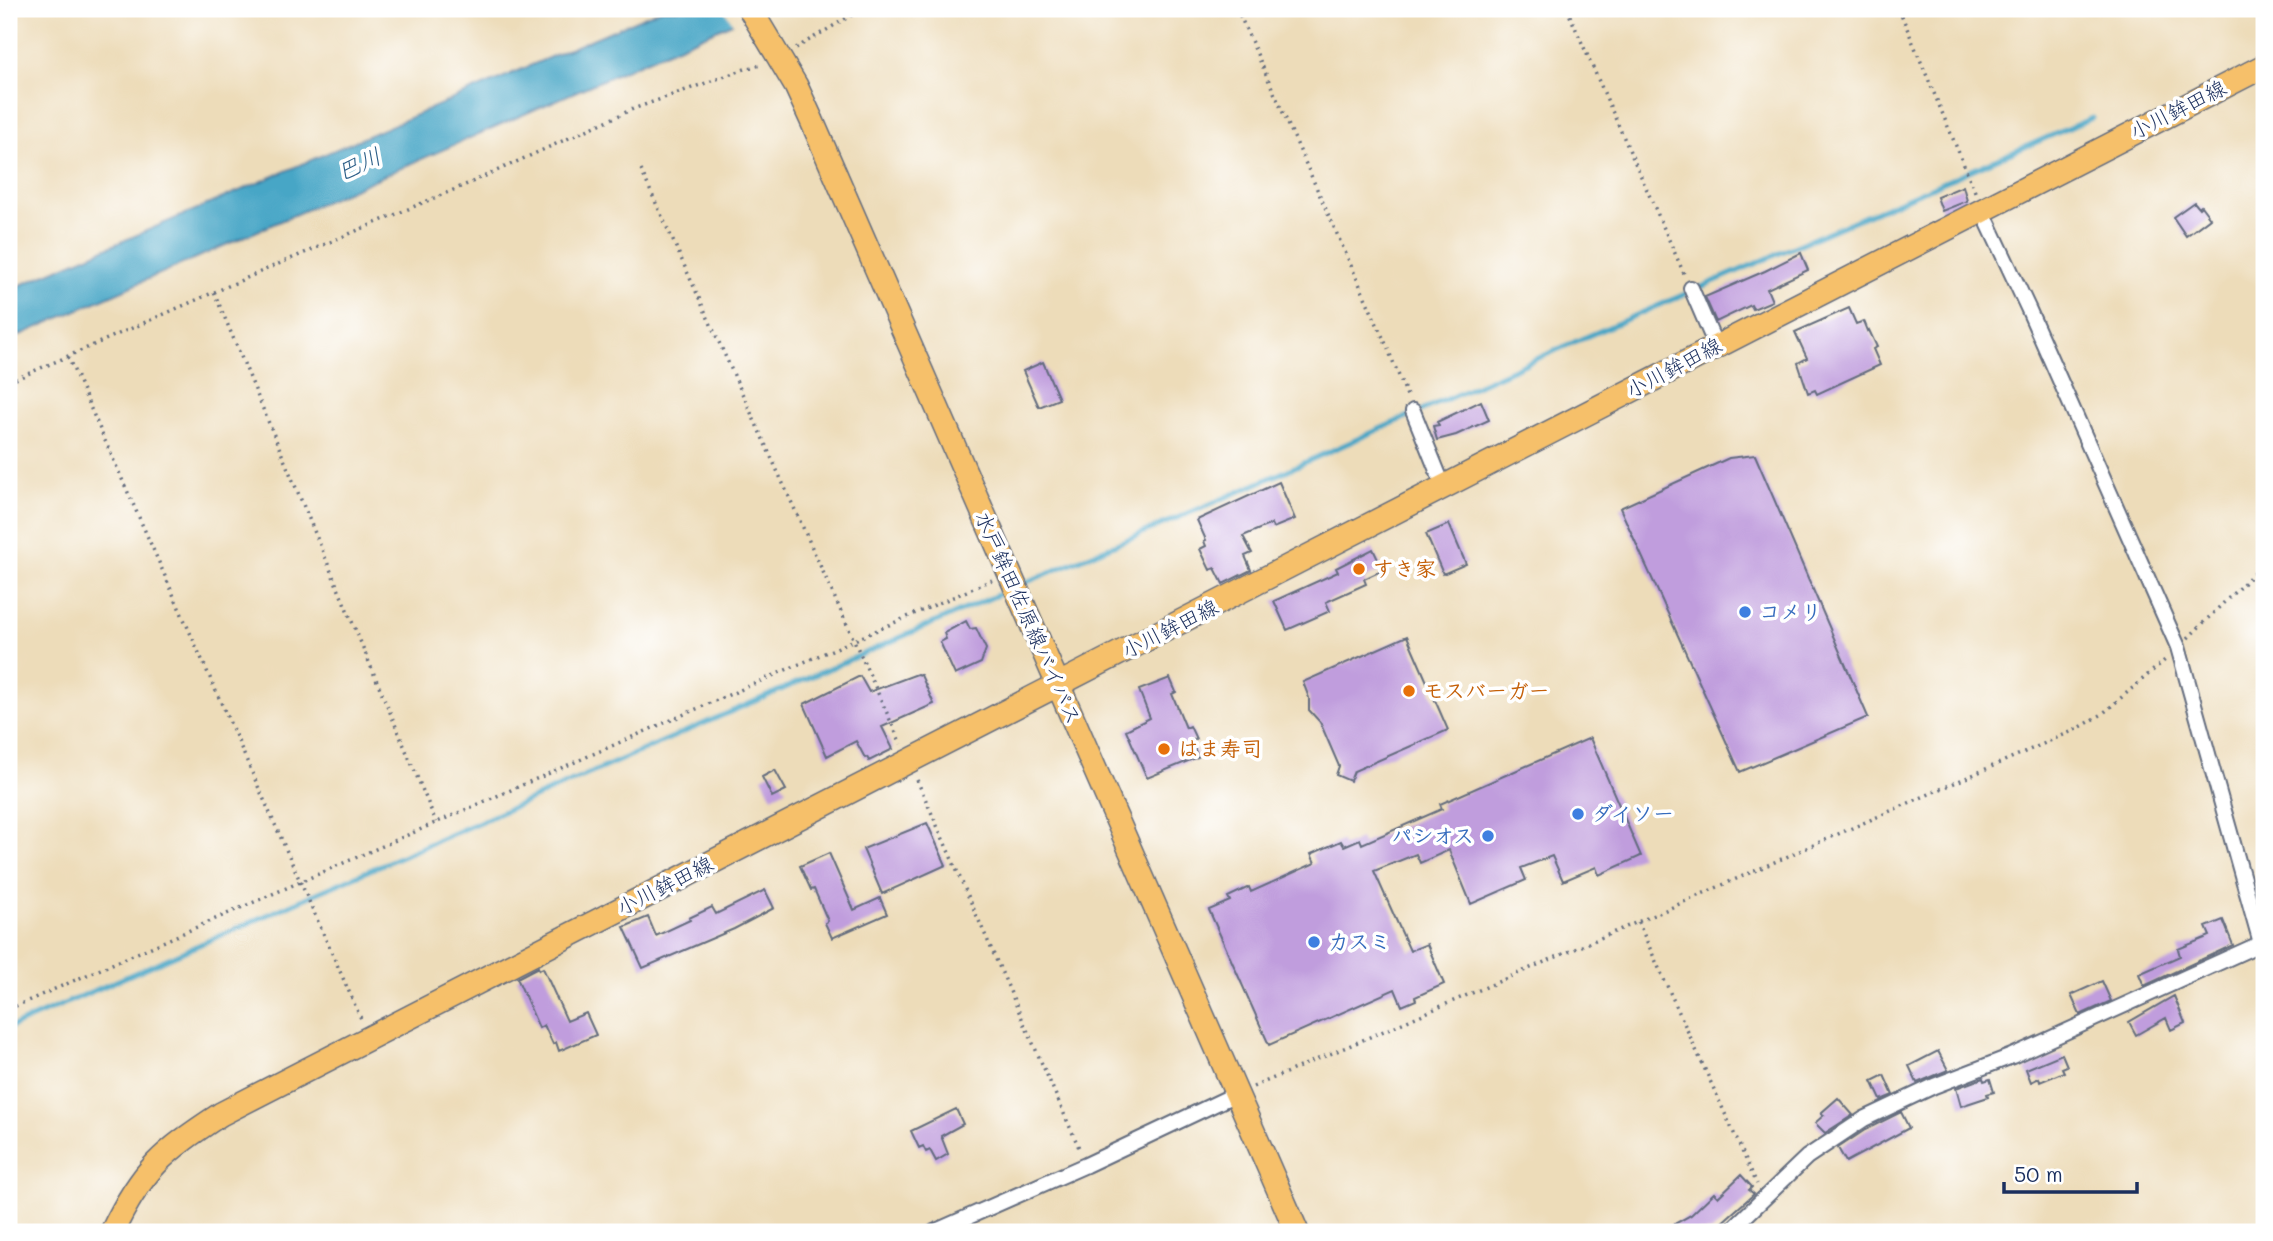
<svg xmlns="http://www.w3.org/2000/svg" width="2273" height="1241" viewBox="0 0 2273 1241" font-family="Mali,'Klee One',sans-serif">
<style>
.water{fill:#47a6c6;stroke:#316a92;stroke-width:2}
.pier{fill:#eddcb9}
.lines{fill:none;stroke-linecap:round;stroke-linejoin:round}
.stream{stroke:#47a6c6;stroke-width:5}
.building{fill:#c09ddd}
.street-casing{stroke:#646c7e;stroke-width:18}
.primary-casing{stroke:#646c7e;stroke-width:26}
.path{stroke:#646c7e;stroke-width:3.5;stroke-dasharray:2 5;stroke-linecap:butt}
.street{stroke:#fff;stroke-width:14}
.primary{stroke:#f6c06b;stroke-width:23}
.food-dot{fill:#e8710a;stroke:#fff;stroke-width:2.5}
.shop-dot{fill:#3f7fe0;stroke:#fff;stroke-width:2.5}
.labels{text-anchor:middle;stroke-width:7;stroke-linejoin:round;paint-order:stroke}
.street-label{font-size:21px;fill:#1b2f5e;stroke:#fff}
.food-label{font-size:21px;font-weight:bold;fill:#c56008;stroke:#fff;text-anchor:start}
.shop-label{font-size:21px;font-weight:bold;fill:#366cbe;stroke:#fff;text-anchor:start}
.water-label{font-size:23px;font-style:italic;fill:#2d5f88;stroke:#fff}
</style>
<rect width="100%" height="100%" fill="#fff"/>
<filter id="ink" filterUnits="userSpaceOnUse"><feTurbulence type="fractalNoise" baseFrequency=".0143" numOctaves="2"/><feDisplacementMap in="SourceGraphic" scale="14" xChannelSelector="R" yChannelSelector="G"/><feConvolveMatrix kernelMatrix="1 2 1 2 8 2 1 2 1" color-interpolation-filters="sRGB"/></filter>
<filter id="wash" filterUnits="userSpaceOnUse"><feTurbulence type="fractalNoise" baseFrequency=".00686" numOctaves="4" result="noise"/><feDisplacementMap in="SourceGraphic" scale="28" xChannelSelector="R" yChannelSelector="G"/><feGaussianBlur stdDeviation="1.57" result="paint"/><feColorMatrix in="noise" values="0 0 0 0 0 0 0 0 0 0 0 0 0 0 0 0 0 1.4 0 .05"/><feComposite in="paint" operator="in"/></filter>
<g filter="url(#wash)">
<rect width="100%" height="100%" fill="#eddcb9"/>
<path class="water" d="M662,9H764L9,340V290Z"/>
<path class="pier" d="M723,9H768L766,12L735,26Z"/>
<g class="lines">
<path class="stream" d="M1020,585L1243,490L1588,336L2092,118
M9,1028L1011,589"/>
</g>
<g id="blocks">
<path class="building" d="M1963,186L1967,201L1942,211L1937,197Z
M2194,202L2199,208L2201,206L2210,218L2186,236L2173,217Z
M1801,253L1808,270L1767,289L1772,301L1753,309L1751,305L1716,322L1705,297L1765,271Z
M1849,308L1856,324L1864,321L1868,331L1869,330L1877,347L1873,349L1880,365L1817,394L1815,390L1808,393L1798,363L1807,358L1795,332Z
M1043,362L1059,399L1039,407L1023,371Z
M1481,401L1489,420L1456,435L1437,440L1433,426L1439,425L1437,422Z
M1755,455L1868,717L1740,772L1620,508L1729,458Z
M1279,482L1295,519L1273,528L1271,524L1243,536L1252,553L1245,556L1251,570L1223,584L1215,568L1210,570L1200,549L1206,546L1204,541L1206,540L1197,520Z
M1449,524L1466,564L1443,574L1426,534Z
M1373,549L1383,570L1364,579L1366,584L1326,602L1330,611L1287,630L1274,601L1338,572L1336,568Z
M966,621L970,629L976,628L986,649L981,663L955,675L940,642L946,639L944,633Z
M1407,636L1448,730L1354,771L1350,781L1336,775L1339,766L1320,722L1309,710V698L1303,682Z
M917,674L921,675L934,704L882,727L893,749L869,761L867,757L865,758L856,741L827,756L804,704L860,676L869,692Z
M1170,678L1176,692L1172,694L1186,728L1190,726L1196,739L1191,741L1198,757L1147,778L1126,730L1150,718L1139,690Z
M1590,738L1641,856L1599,875L1596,867L1563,881L1552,856L1521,868L1526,880L1471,904L1449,850L1420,863L1416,854L1374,871L1410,951L1427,944L1444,984L1415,997L1416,1000L1402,1006L1395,989L1269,1045L1209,910L1230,901L1228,897L1249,887L1251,892L1315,863L1311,854L1341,841L1344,846L1360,839L1362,844L1442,809L1440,804Z
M775,770L786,790L772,797L762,777Z
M927,823L946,865L882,894L863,849Z
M829,853L854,910L880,898L887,914L832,938L825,923L828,921L814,889L811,890L800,866Z
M765,890L774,908L734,929L643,968L624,927L648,917L656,936L690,920L689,918L712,907L716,914Z
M2223,920L2233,945L2144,986L2139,974L2180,956L2178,949L2210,936L2206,927Z
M538,967L539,970L543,968L567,1021L586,1013L596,1035L559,1051L556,1042L553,1044L544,1025L539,1028L517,978Z
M2102,981L2111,1001L2080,1015L2071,995Z
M2174,996L2185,1023L2171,1030L2166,1018L2136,1035L2129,1022Z
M1938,1051L1948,1070L1917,1083L1909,1066Z
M2062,1054L2067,1066L2062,1068L2064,1072L2040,1082L2039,1078L2031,1082L2026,1069Z
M1884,1075L1893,1095L1881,1100L1872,1081Z
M1983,1078L1984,1081L1990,1079L1994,1092L1987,1094L1988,1097L1961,1106L1956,1088Z
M1838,1098L1853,1115L1825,1133L1815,1123L1824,1115L1821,1113Z
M956,1109L963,1124L941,1136L948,1154L936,1161L930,1150L926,1152L923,1146L919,1148L911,1131Z
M1901,1112L1909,1128L1846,1162L1838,1148L1865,1130Z
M1741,1175L1752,1187L1749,1190L1754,1194L1711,1232H1660L1691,1215L1714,1193L1718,1197Z"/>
</g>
</g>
<g filter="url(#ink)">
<use href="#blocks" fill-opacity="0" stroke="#646c7e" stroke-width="2"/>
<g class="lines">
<g class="street-casing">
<path id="street" d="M1982,210L2028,308L2178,647L2261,943
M1691,288L1716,346
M1413,411L1444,488
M934,1232L1086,1165L1236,1094
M1729,1232L1807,1157L1864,1119L1934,1086L2012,1056L2264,942"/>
</g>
<g class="primary-casing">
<path id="primary" d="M750,9L796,86L812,121L1297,1232
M112,1232C142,1169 163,1152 221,1114L2264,66"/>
</g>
<path class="path" d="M1237,9L1385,342L1408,398
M1567,9L1685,276
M1899,9L1976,194
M2263,9L2264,10
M796,48L862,9
M641,170L901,744
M9,206L11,210
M214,292L436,822
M68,357L362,1021
M9,382L283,262L472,182L633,109L745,69L761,65
M2188,638L2264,563
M917,780L1080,1150
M1638,922L1757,1184
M9,1009L992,580
M1253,1087L1661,912L2077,729L2101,715L2165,660"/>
<use href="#street" class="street"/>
<use href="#primary" class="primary"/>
</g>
</g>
<g class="food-dot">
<circle cx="1359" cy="569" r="7"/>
<circle cx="1409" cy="691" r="7"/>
<circle cx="1164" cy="749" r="7"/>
</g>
<g class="shop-dot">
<circle cx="1745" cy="612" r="7"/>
<circle cx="1578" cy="814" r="7"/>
<circle cx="1488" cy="836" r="7"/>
<circle cx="1314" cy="942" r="7"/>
</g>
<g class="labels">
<g class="street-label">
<text transform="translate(2178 110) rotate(-27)" y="7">小川鉾田線</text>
<text transform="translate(1674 368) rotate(-28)" y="7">小川鉾田線</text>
<text transform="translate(1028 618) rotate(66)" y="7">水戸鉾田佐原線バイパス</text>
<text transform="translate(1170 629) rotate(-27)" y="7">小川鉾田線</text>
<text transform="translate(665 886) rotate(-27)" y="7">小川鉾田線</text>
</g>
<g class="food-label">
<text x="1373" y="576">すき家</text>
<text x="1423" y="698">モスバーガー</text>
<text x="1178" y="756">はま寿司</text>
</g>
<g class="shop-label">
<text x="1759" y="619">コメリ</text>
<text x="1592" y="821">ダイソー</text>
<text x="1474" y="843" text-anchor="end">パシオス</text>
<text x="1328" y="949">カスミ</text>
</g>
<g class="water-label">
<text transform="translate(359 164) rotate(-24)" y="8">巴川</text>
</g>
</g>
<rect width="2273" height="1241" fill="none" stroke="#fff" stroke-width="35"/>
<path d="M2004 1182v10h133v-10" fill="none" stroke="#1b2f5e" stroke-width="3.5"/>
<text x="2014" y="1182" font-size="21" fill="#1b2f5e" stroke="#ffffff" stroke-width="5" paint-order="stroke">50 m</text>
</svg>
